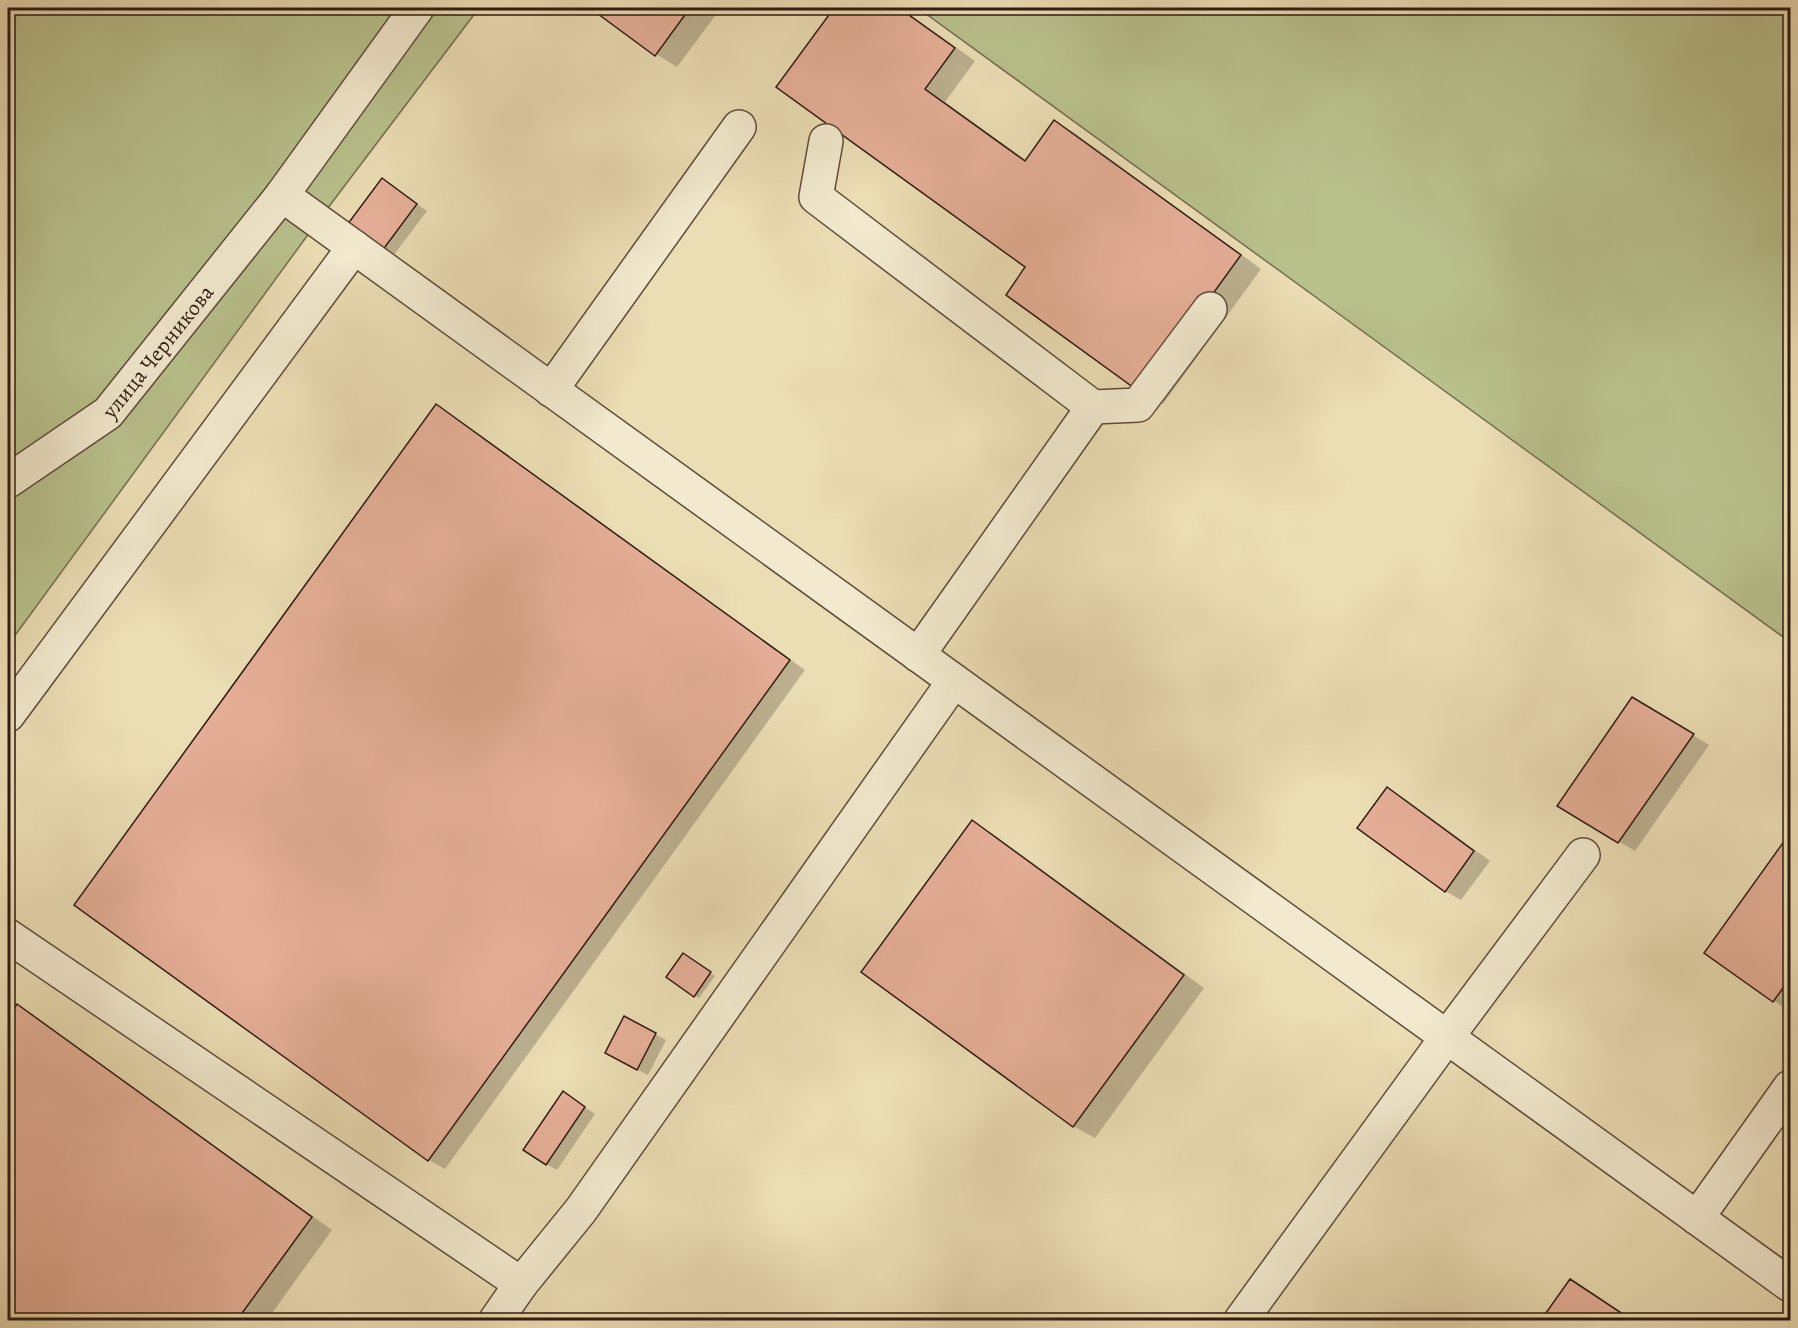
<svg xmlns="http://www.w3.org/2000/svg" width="1798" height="1328" viewBox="0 0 1798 1328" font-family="Alegreya,serif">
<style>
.green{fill:#b8c08c;stroke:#746d4e;stroke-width:1.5}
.shadow{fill:#0003}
.building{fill:#e5af97;stroke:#2f1a10;stroke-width:1.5}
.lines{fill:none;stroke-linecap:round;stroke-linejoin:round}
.minor-casing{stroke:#5e4b39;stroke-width:36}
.minor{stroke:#f2e9ce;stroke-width:33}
.labels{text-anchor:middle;stroke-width:6;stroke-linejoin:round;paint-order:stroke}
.street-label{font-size:22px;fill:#2f1a10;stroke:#f2e9ce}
</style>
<rect width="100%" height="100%" fill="#ebddb4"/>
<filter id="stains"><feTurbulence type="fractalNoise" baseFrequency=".00333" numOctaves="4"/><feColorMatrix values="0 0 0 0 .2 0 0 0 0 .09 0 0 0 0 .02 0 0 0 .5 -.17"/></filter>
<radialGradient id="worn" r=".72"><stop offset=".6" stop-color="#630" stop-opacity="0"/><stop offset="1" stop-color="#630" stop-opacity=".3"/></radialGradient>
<path class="green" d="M8,8H479L318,221L8,645Z
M918,8H1790V642Z"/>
<path class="shadow" d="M593,8H721L677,67L656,54Z
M836,8H901L975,61L945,102L1027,161L1055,122L1076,134L1261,269L1163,404L1142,392L1027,267L778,87Z
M382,179L427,211L390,260L380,253Z
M436,406L452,415L805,670L445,1169L429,1160L76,904Z
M1649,708L1709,745L1635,851L1559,806Z
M1388,789L1404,798L1490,861L1461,900L1445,891Z
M972,822L993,834L1204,988L1095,1138L1073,1126Z
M1790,836V1011L1774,1001L1706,952Z
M688,958L715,976L699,998L694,995Z
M17,1006L38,1019L332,1230L267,1320H13L8,1316V1020Z
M625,1018L666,1040L648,1075L617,1059Z
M574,1100L595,1114L557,1170L546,1164Z
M1570,1281L1591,1293L1632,1320H1543Z"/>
<path class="building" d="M590,8H690L655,56Z
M834,8H899L955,48L925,89L1025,161L1054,120L1241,255L1141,393L1006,295L1025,267L776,87Z
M382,178L417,204L379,255L344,229Z
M436,404L790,660L428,1161L74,905Z
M1632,697L1694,734L1618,843L1557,806Z
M1387,787L1474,851L1445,892L1357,828Z
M972,820L1184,975L1073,1127L861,972Z
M1790,833V978L1773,1002L1704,953Z
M683,953L711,972L694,997L666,977Z
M17,1004L312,1217L237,1320H11L8,1318V1017Z
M624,1016L656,1033L637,1070L605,1053Z
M563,1091L585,1107L546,1165L523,1150Z
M1570,1279L1632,1320H1541Z"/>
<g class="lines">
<g class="minor-casing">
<g id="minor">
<path d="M826,141L816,197L1093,407L918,655"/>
<path d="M282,195L1790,1285"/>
<path d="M551,390L739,127"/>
<path d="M1093,407L1138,405L1210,309"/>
<path id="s1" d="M8,481L108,413L282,195L417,8"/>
<path d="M8,715L354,247"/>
<path d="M8,936L521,1284"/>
<path d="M1697,1218L1790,1087"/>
<path d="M496,1320L521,1284L581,1210L954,681"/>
<path d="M1241,1320L1447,1037L1583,855"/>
</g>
</g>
<use href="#minor" class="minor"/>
</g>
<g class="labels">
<g class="street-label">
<text dy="8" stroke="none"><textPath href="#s1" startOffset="200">улица Черникова</textPath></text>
</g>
</g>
<rect width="1798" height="1328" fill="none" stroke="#ebddb4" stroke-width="30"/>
<rect x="9" y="9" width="1780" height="1310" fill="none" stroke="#2f1a10" stroke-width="3"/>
<rect x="15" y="15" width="1768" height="1298" fill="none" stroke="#2f1a10" stroke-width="1.5"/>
<rect width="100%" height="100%" filter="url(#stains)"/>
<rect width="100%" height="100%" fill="url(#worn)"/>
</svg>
